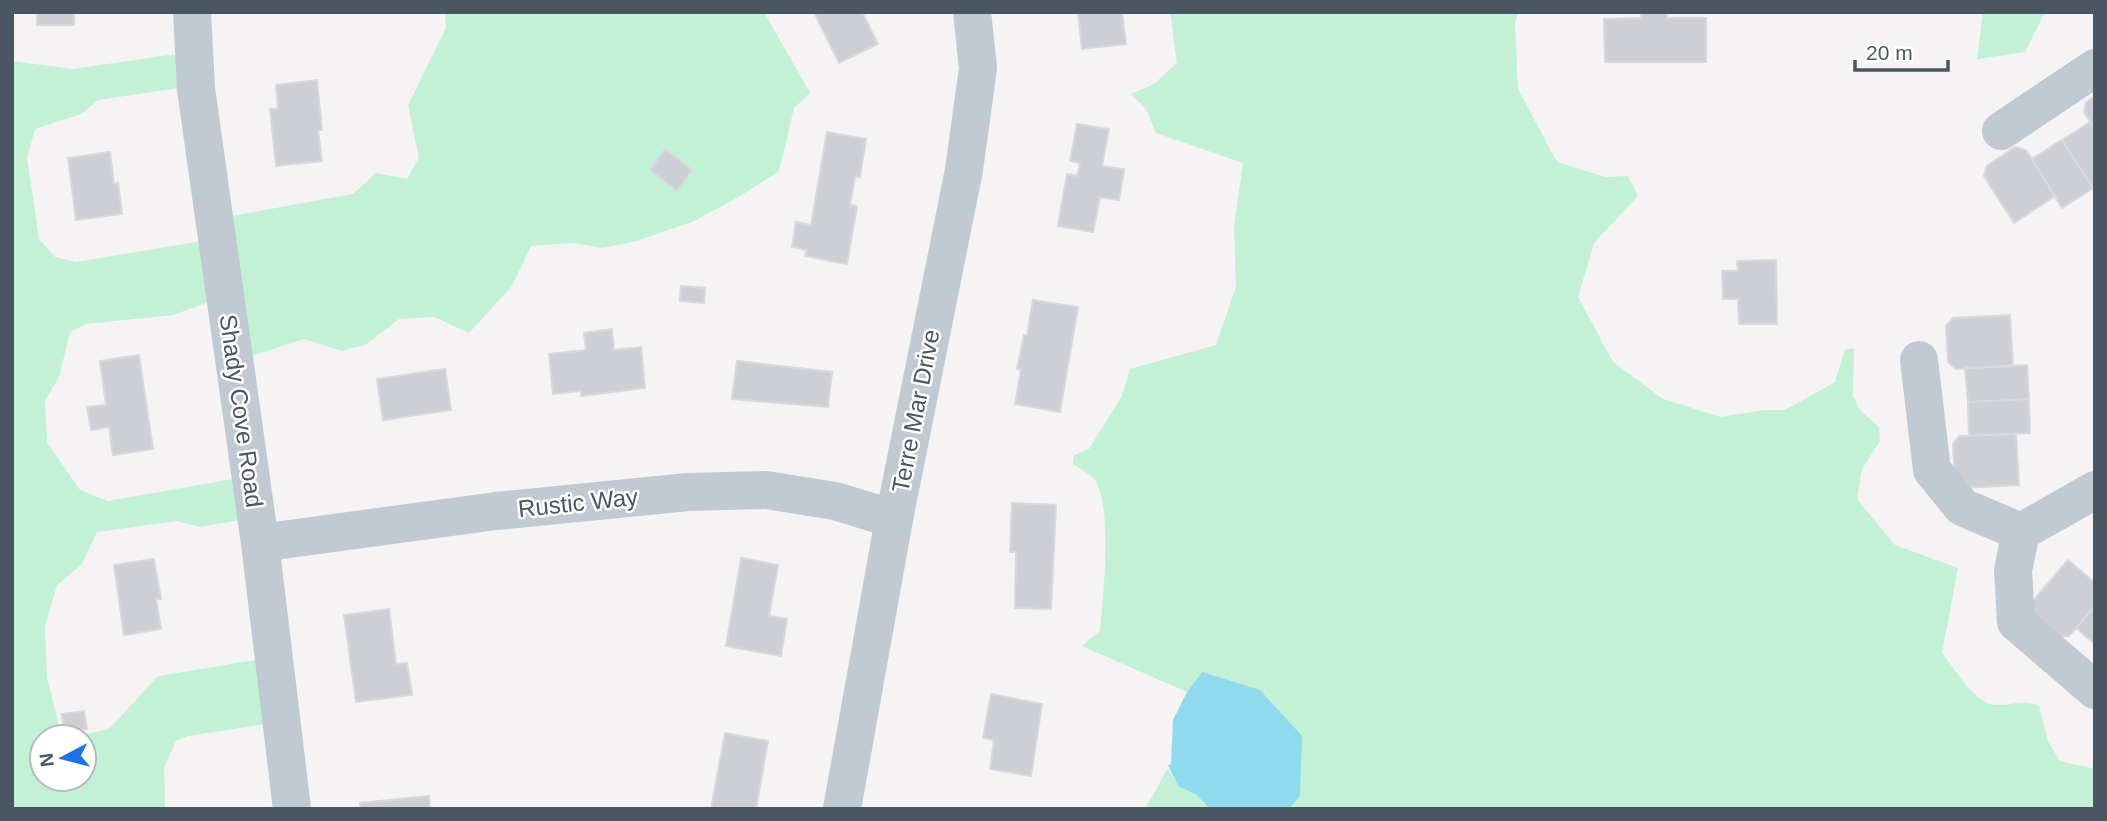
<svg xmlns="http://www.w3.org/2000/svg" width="2107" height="821" viewBox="0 0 2107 821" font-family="Helvetica,sans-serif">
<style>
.green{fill:#c3f1d5}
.water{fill:#90daee}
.building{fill:#cdcfd5;stroke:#d7d9de;stroke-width:2}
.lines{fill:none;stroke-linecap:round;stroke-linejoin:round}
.minor{stroke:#c1cad2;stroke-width:38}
.labels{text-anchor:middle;stroke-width:5;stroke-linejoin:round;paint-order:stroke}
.street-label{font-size:24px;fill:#4a5661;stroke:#fff}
</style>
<rect width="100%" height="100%" fill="#f5f3f3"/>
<path class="green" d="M445,12H764L810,93L794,108L779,171L737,198L692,222L636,241L603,248L573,243L531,246L512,286L469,333L434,317L399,319L365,345L342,351L304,339L233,362L220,298L173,315L86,324L70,332L59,377L45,401L47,442L80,490L108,501L244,477L252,518L200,527L177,521L97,532L82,564L57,585L45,626L47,678L62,737H42V779H84V737H72L109,729L158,676L269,658L279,722L188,736L176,741L164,768L165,806L162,809H12V61L73,69L190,52L191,86L98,100L81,114L35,129L27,158L39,239L55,257L76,262L208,240L215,219L353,194L376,173L407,179L419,158L408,105L446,28Z
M1170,12H1518L1515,23L1518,89L1557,162L1605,177L1628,176L1638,196L1594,243L1578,297L1613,362L1663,399L1721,417L1765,410H1785L1835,382L1845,349H1854L1853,396L1860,410L1879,427L1880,441L1862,469L1857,499L1895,545L1958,568L1942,653C1954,668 1976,705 1996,705C2013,706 2022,698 2039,706L2048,741L2060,761L2095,769V809H1289L1300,796L1202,672L1187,692L1082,646L1100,631C1103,598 1113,507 1095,480C1090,474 1079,468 1073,464L1074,455L1089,449L1122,396L1130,369L1216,345L1236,287L1234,226L1243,163L1156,133L1146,109L1131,94L1154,84L1177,63Z
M1983,12H2045L2025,52L1977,59Z
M1168,768L1178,786L1197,794L1210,809H1145Z"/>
<path class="water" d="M1202,672L1260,690L1302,736L1300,796L1289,809H1210L1197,795L1178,786L1168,765L1171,764L1173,720L1187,692Z"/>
<path class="building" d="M37,12H74V25H37Z
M814,12H862L878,44L839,63Z
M1078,12H1122L1126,44L1082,49Z
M1641,12H1667V18H1706V62H1605L1604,19L1641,18Z
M317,80L322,130H318L322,161L276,166L270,109H278L276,85Z
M2095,96V129L2084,112L2086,102Z
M2090,122L2095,129V187L2093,188L2062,140Z
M1077,124L1109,129L1102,166L1124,169L1119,200L1100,197L1093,232L1058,226L1067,174L1077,176L1080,163L1070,161Z
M827,132L866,139L860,177L855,176L850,205L857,206L847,264L805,256L807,250L792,247L796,222L811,225Z
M2062,140L2093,188L2062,208L2032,159Z
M2015,147L2026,150L2055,196L2014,223L1984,176L1987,166Z
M665,149L692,170L677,191L650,170Z
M110,152L114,184L118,183L122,214L76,220L68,158Z
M1776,260L1777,324H1739L1738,299H1723L1722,271H1738L1737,261Z
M681,286L705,288L704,303L680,301Z
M1033,300L1078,307L1060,412L1015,404L1021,370L1017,369L1024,335H1027Z
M2010,315L2013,366L1956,369L1948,362L1946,326L1953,318Z
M612,329L614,350L641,347L645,388L581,396V391L553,394L549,354L586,350L584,333Z
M139,355L153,449L113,455L109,427L91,430L87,407L106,405L100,361Z
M737,361L832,372L828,407L732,399Z
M2027,365L2029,399L1968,402L1965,368Z
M445,369L451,410L383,420L377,379Z
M2029,399L2030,433L1969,436L1968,402Z
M2016,434L2019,485L1962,488L1955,481L1953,444L1959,436Z
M1012,503L1056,505L1051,609L1015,608L1016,552H1010Z
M741,558L778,565L769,616L787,619L781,656L726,646Z
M154,559L161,599H156L161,629L124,635L114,565Z
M2068,560L2095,583V606L2069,636L2059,637L2032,613L2031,603Z
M2095,606V644L2076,628Z
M389,609L396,664L407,663L412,695L356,702L344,615Z
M991,694L1042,704L1031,776L990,769L994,740L983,738Z
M84,711L87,729L64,732L62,714Z
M725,733L768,741L756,809H711Z
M429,796L430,809H360V803Z"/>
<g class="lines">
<path class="minor" d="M192,12L196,89L260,543L292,809
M2001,131L2095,68
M1919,360L1932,470L1962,507L2021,532L2013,570L2016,622L2095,690
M2021,532L2095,490
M260,543L496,511L688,492L766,490L835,501L894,519
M842,809L894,519L964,170L978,68L972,12"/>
</g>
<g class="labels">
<g class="street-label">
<text transform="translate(241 411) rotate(82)" y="8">Shady Cove Road</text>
<text transform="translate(916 411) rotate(-79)" y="8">Terre Mar Drive</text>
<text transform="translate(578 503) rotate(-6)" y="8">Rustic Way</text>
</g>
</g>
<rect width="2107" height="821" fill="none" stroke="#4a5661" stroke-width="28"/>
<g transform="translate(63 758) rotate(263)"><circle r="33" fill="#ffffff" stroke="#b7bbc0" stroke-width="2"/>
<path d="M0-5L12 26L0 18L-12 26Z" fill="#1a73e8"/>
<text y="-10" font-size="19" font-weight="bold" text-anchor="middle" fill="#4a5661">N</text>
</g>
<path d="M1855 60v10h93v-10" fill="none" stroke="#4a5661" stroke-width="3.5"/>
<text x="1866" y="60" font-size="21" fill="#4a5661" stroke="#ffffff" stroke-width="5" paint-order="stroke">20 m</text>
</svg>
